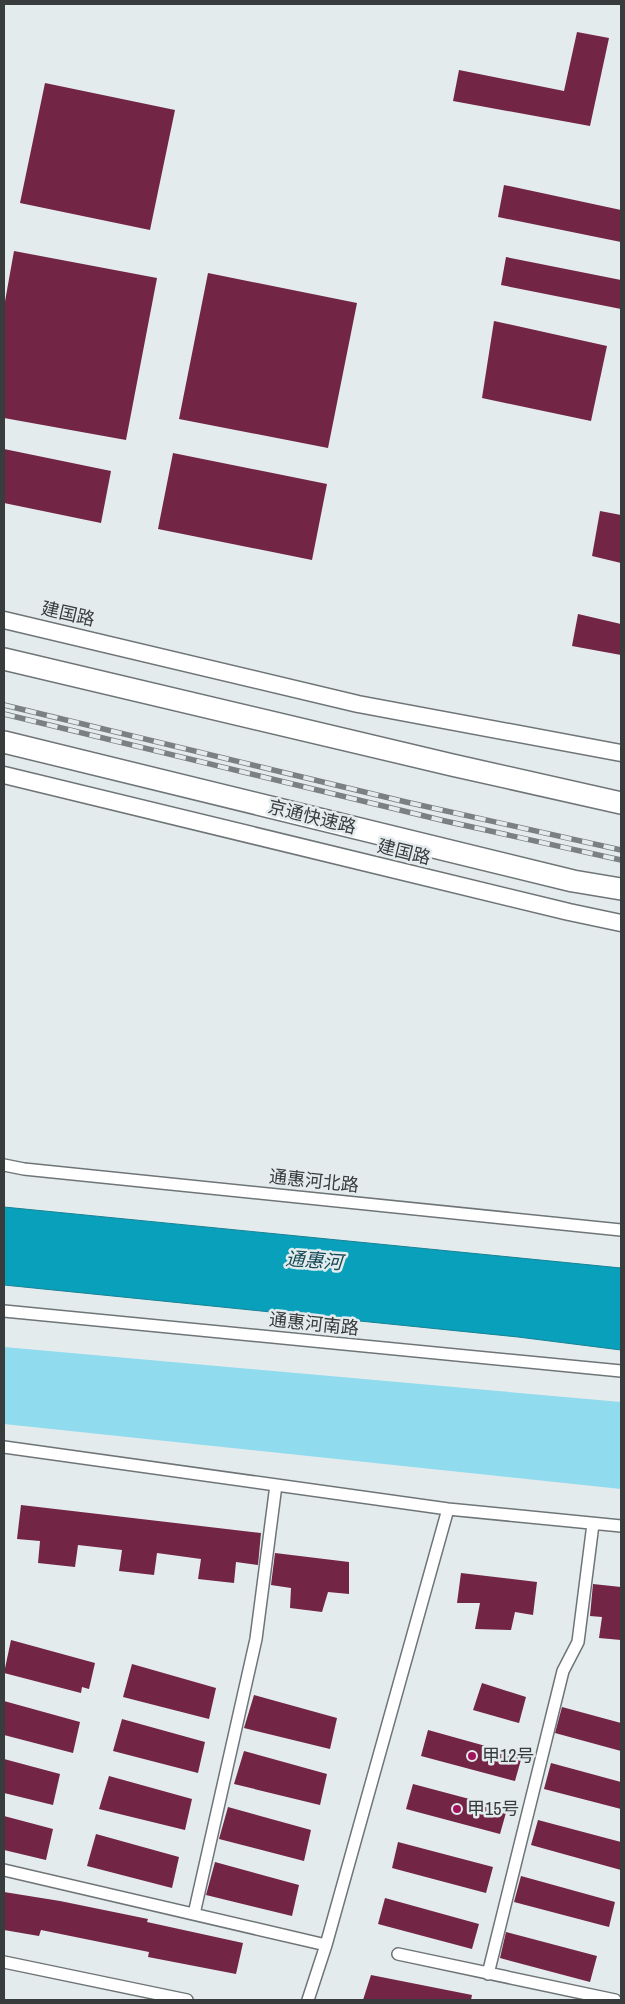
<svg xmlns="http://www.w3.org/2000/svg" width="625" height="2004" viewBox="0 0 625 2004" font-family="'Archivo Narrow','Noto Sans SC',sans-serif">
<style>
.green{fill:#90dbee}
.water{fill:#09a0bb;stroke:#178295}
.building{fill:#722545}
.lines{fill:none;stroke-linecap:round;stroke-linejoin:round}
.minor-casing{stroke:#6f7577;stroke-width:14}
.secondary-casing{stroke:#6f7577;stroke-width:19}
.motorway-casing{stroke:#6f7577;stroke-width:24}
.minor{stroke:#fff;stroke-width:11}
.secondary{stroke:#fff;stroke-width:16}
.motorway{stroke:#fff;stroke-width:21}
.rail-casing{stroke:#7b8081;stroke-width:5.5}
.rail{stroke:#e3ebed;stroke-width:4;stroke-dasharray:11;stroke-linecap:butt}
.poi-dot{fill:#a1135b;stroke:#e3ebed;stroke-width:2}
.labels{text-anchor:middle;stroke-width:5;stroke-linejoin:round;paint-order:stroke}
.street-label{font-size:18px;fill:#393c3d;stroke:#e3ebed}
.poi-label{font-size:18px;fill:#393c3d;stroke:#e3ebed;text-anchor:start}
.water-label{font-size:19px;font-style:italic;fill:#154a56;stroke:#e3ebed}
</style>
<rect width="100%" height="100%" fill="#e3ebed"/>
<path class="green" d="M4,1347L621,1402V1489L4,1424Z"/>
<path class="water" d="M4,1207L621,1268V1350L518,1337L4,1285Z"/>
<path class="building" d="M577,32L609,38L590,126L453,101L459,70L564,91Z
M45,83L175,110L150,230L20,203Z
M504,185L621,210V242L498,217Z
M14,251L157,278L126,440L4,418V307Z
M506,257L621,280V309L501,285Z
M208,273L357,303L328,448L179,419Z
M494,321L607,346L591,421L482,398Z
M4,449L111,471L101,523L4,503Z
M173,453L327,484L312,560L158,529Z
M600,511L621,515V563L592,556Z
M578,614L621,624V655L572,646Z
M21,1505L261,1533L258,1565L236,1562L234,1583L198,1579L201,1559L157,1553L154,1575L119,1571L122,1550L78,1545L75,1567L38,1563L40,1541L17,1539Z
M275,1553L349,1562V1594L328,1592L322,1612L290,1608L291,1588L271,1585Z
M461,1573L537,1582L533,1615L515,1612L511,1630L475,1629L480,1603H457Z
M593,1584L621,1587V1640L599,1638L602,1617L590,1616Z
M11,1640L95,1663L89,1689L82,1687L81,1693L4,1673Z
M132,1664L216,1688L209,1719L123,1697Z
M482,1683L526,1697L519,1723L473,1710Z
M254,1695L337,1718L330,1749L244,1728Z
M4,1701L80,1722L73,1753L4,1735Z
M562,1707L621,1723V1751L555,1733Z
M122,1719L205,1742L198,1773L113,1751Z
M428,1730L522,1756L515,1781L421,1756Z
M244,1751L327,1774L320,1805L234,1784Z
M4,1759L60,1774L53,1805L4,1793Z
M551,1763L621,1782V1809L544,1789Z
M109,1776L192,1799L185,1830L99,1809Z
M413,1784L507,1809L500,1834L406,1809Z
M228,1807L311,1830L304,1861L219,1839Z
M4,1816L53,1829L46,1860L4,1850Z
M538,1820L621,1842V1870L531,1845Z
M96,1834L179,1857L172,1888L87,1866Z
M398,1842L493,1867L486,1893L392,1868Z
M215,1862L299,1885L292,1916L206,1895Z
M521,1876L615,1902L609,1927L514,1902Z
M4,1892L60,1901L148,1919L147,1922L243,1943L236,1974L148,1957L149,1952L41,1930L39,1936L4,1930Z
M385,1898L479,1924L472,1949L378,1924Z
M506,1932L597,1956L590,1982L500,1958Z
M371,1975L472,1995L471,2000H363Z"/>
<g class="lines">
<g class="minor-casing">
<path id="minor" d="M4,1165L24,1169L621,1230
M4,1311L621,1371
M4,1447L448,1509L621,1526
M4,1870L326,1945
M194,1914L256,1639L276,1485
M398,1954L615,2000
M4,1962L187,2000
M488,1974L563,1671L578,1642L593,1524
M308,2000L326,1945L448,1509"/>
</g>
<g class="secondary-casing">
<path id="secondary" d="M4,620L358,704L621,753
M4,775L569,912L621,923"/>
</g>
<g class="motorway-casing">
<path id="motorway" d="M4,659L452,765L621,803
M4,742L573,881L621,889"/>
</g>
<use href="#minor" class="minor"/>
<use href="#secondary" class="secondary"/>
<use href="#motorway" class="motorway"/>
<g class="rail-casing">
<path id="rail" d="M4,705L406,802L621,850
M4,714L445,821L621,860"/>
</g>
<use href="#rail" class="rail"/>
</g>
<g class="poi-dot">
<circle cx="472" cy="1756" r="5"/>
<circle cx="457" cy="1809" r="5"/>
</g>
<g class="labels">
<g class="street-label">
<text transform="translate(68 614) rotate(13)" y="6">建国路</text>
<text transform="translate(312 817) rotate(14)" y="6">京通快速路</text>
<text transform="translate(404 852) rotate(14)" y="6">建国路</text>
<text transform="translate(314 1181) rotate(6)" y="6">通惠河北路</text>
<text transform="translate(314 1324) rotate(6)" y="6">通惠河南路</text>
</g>
<g class="poi-label">
<text x="482" y="1762">甲12号</text>
<text x="467" y="1815">甲15号</text>
</g>
<g class="water-label">
<text transform="translate(314 1260) rotate(4)" y="7">通惠河</text>
</g>
</g>
<rect width="625" height="2004" fill="none" stroke="#393c3d" stroke-width="10"/>
</svg>
